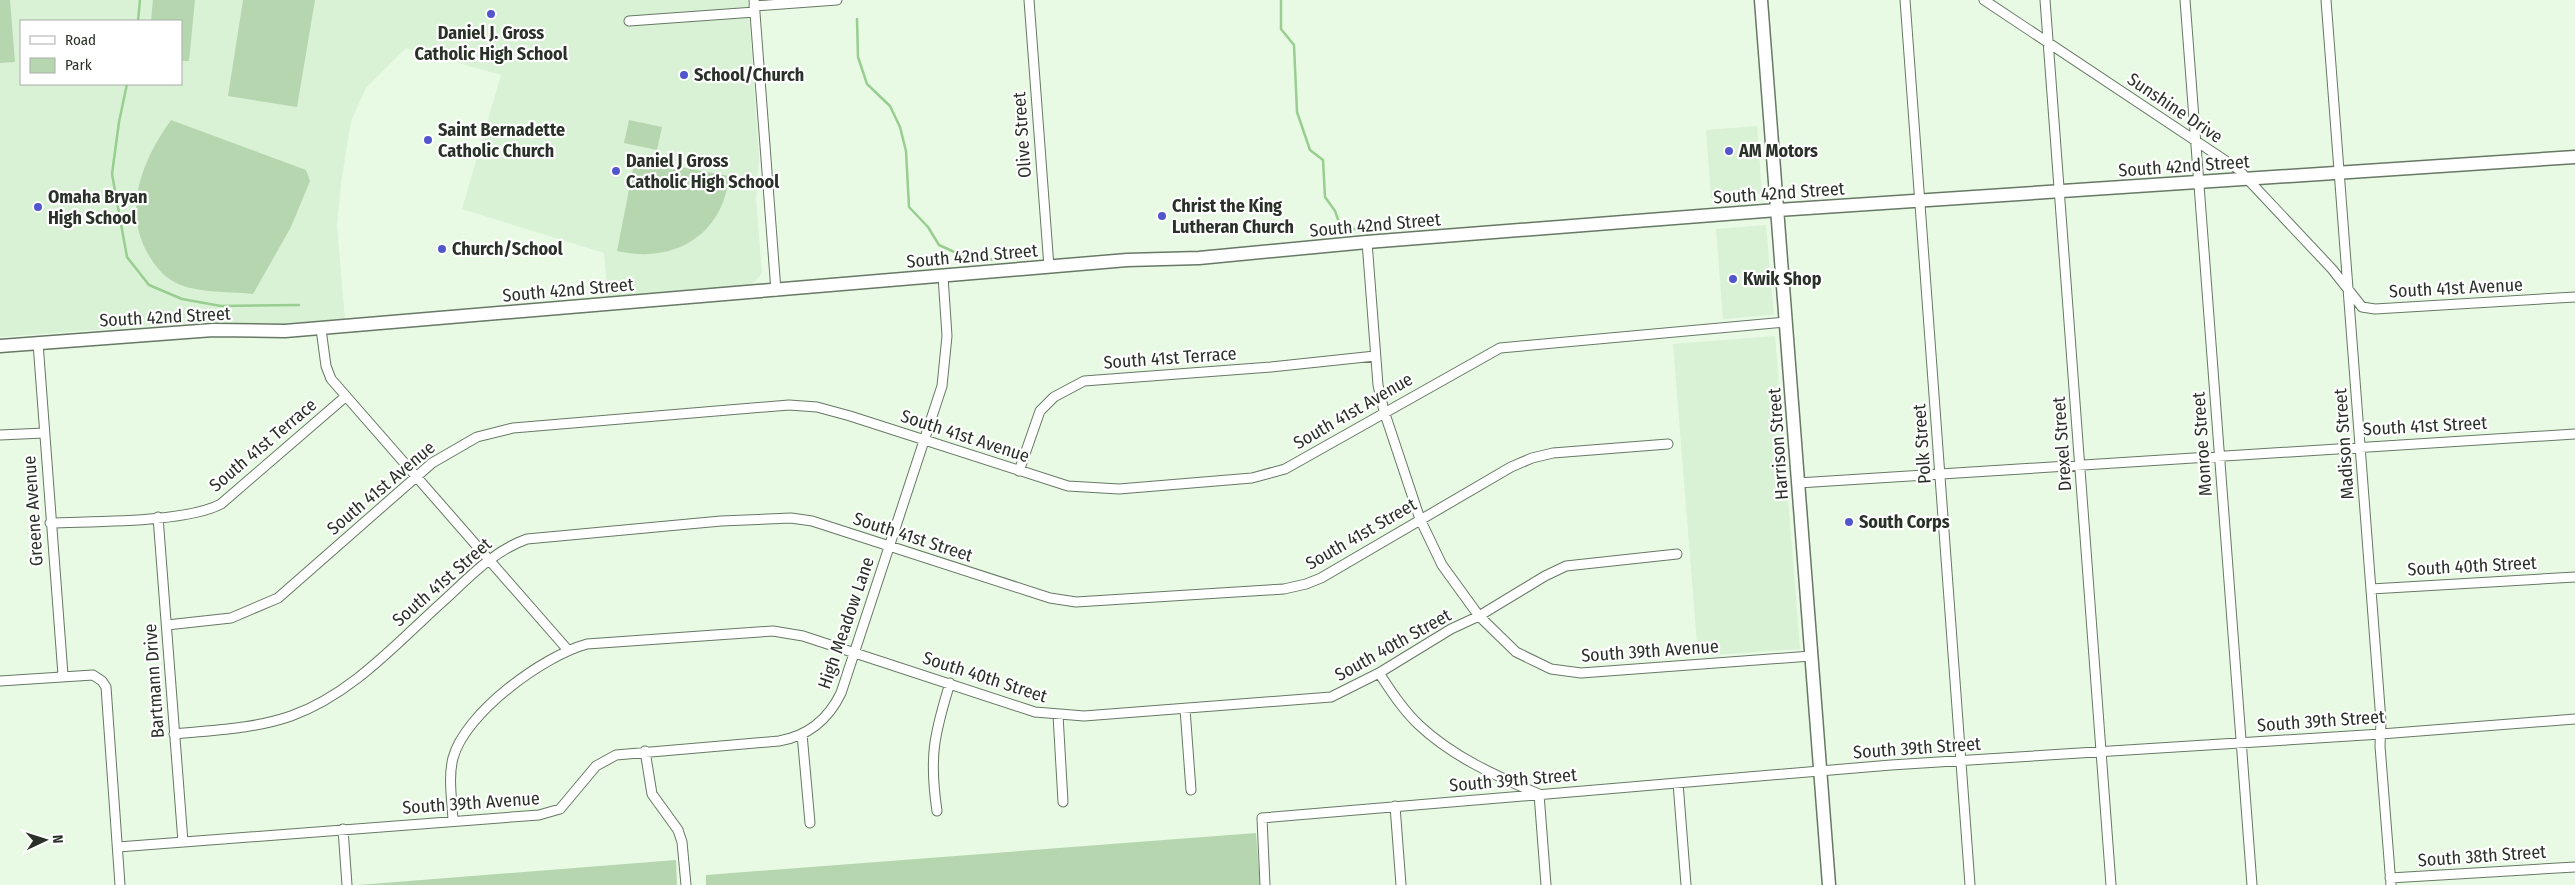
<svg xmlns="http://www.w3.org/2000/svg" width="2575" height="885" viewBox="0 0 2575 885" font-family="'Fira Sans Condensed',sans-serif">
<style>
.built{fill:#d9f1d5;fill-rule:evenodd}
.green{fill:#b5d6af}
.lines{fill:none;stroke-linecap:round;stroke-linejoin:round}
.stream{stroke:#98ce90;stroke-width:2.5}
.street-casing{stroke:#677865;stroke-width:11}
.secondary-casing{stroke:#677865;stroke-width:15}
.street{stroke:#fff;stroke-width:9}
.secondary{stroke:#fff;stroke-width:12}
.poi-dot{fill:#5256cc;stroke:#fff;stroke-width:2}
.labels{text-anchor:middle;stroke-width:4.5;stroke-linejoin:round;paint-order:stroke}
.poi-label{font-size:18px;font-weight:bold;fill:#2a3129;stroke:#fff;text-anchor:start}
.street-label{font-size:18px;fill:#2a3129;stroke:#fff}
</style>
<rect width="100%" height="100%" fill="#e8fae4"/>
<path class="built" d="M0,0H748L759,158L756,199L762,273L752,285L608,297L604,253L462,209L501,75L406,48L366,88L351,121L341,183L337,225L345,320L283,324L201,322L0,337ZM21,21H181V84H21Z
M1757,126L1762,194L1711,198L1706,130Z
M1766,225L1774,315L1723,319L1716,229Z
M1775,336L1800,649L1698,656L1673,344Z"/>
<path class="green" d="M0,0H10L15,62L0,63Z
M153,0H195L189,61H181V21H151Z
M243,0H315L297,107L228,96Z
M171,120L306,170L310,181L291,227L253,294C228,291 192,294 171,280C161,274 154,264 148,254C122,209 143,159 171,120Z
M629,120L662,127L657,150L624,143Z
M642,160L729,176C723,236 673,264 617,251L634,164Z
M1256,833L1260,885H706V875Z
M676,860L677,885H358Z"/>
<g class="lines">
<path class="stream" d="M1281,0V29L1294,45L1297,112L1310,150L1323,160L1325,197L1335,211L1340,225L1361,231
M857,19L858,57L867,84L890,106L900,127L906,151L909,207L928,227L939,245L963,256L985,260L1018,257
M138,21L140,0
M127,84L119,122L112,174L127,257L149,285L182,299L221,306L299,305"/>
<g class="street-casing">
<path id="street" d="M754,0L776,291
M1029,0L1049,267
M1905,0L1970,885
M1984,0L2238,169L2332,269L2362,307L2375,309L2575,297
M2045,0L2111,885
M2185,0L2252,885
M2326,0L2381,721L2380,746L2391,885
M754,6L837,0
M629,21L755,12
M1367,242L1378,385L1384,411L1420,519L1442,565L1479,616L1516,652L1551,669L1581,673L1811,656
M321,329L326,366L331,379L567,649
M38,343L63,675
M0,435L44,433
M1019,471L1040,411L1054,397L1084,381L1271,367L1375,356
M1798,483L2575,434
M158,517L183,842
M50,523C93,521 185,523 221,504L345,397
M2371,589L2575,577
M167,625L231,618L278,598L432,463L477,437L513,428L789,405L817,407L850,416L1068,486L1119,489L1252,478L1285,469L1500,348L1786,322
M1379,673C1391,691 1403,710 1419,725C1453,757 1496,776 1539,794L1546,885
M0,681L93,675L102,681L106,687L120,885
M1185,709L1191,790
M1058,715L1063,802
M174,734C212,730 254,729 291,716C350,695 394,646 439,605C466,581 492,551 527,539L721,521L791,518L812,521L1050,598L1076,602L1284,589L1306,584L1321,578L1511,467L1532,458L1553,453L1668,444
M802,734L810,823
M645,751L652,794L678,830L682,842L686,885
M1678,783L1686,885
M1395,806L1401,885
M937,811C929,757 934,735 950,683
M453,820C452,800 448,777 453,758C465,713 543,656 587,644L773,631L803,636L1035,712L1084,716L1331,697L1379,673L1451,629L1479,616L1545,576L1566,566L1677,554
M343,829L347,885
M118,847L539,815L560,809L596,766L616,755L779,741C808,736 828,720 841,693L942,386L947,336L943,276
M2390,878L2575,867
M1265,885L1262,818L1891,765L2381,734L2575,719"/>
</g>
<g class="secondary-casing">
<path id="secondary" d="M1761,0L1829,885
M0,346L213,330L285,331L1127,260L1199,258L1367,242L1777,210L2575,157"/>
</g>
<use href="#street" class="street"/>
<use href="#secondary" class="secondary"/>
</g>
<g class="poi-dot">
<circle cx="491" cy="14" r="5"/>
<circle cx="684" cy="75" r="5"/>
<circle cx="428" cy="140" r="5"/>
<circle cx="1729" cy="151" r="5"/>
<circle cx="616" cy="171" r="5"/>
<circle cx="38" cy="207" r="5"/>
<circle cx="1162" cy="216" r="5"/>
<circle cx="442" cy="249" r="5"/>
<circle cx="1733" cy="279" r="5"/>
<circle cx="1849" cy="522" r="5"/>
</g>
<g class="labels">
<g class="poi-label">
<text x="491" y="39" text-anchor="middle">Daniel J. Gross<tspan x="491" dy="21">Catholic High School</tspan></text>
<text x="694" y="81">School/Church</text>
<text x="438" y="136">Saint Bernadette<tspan x="438" dy="21">Catholic Church</tspan></text>
<text x="1739" y="157">AM Motors</text>
<text x="626" y="167">Daniel J Gross<tspan x="626" dy="21">Catholic High School</tspan></text>
<text x="48" y="203">Omaha Bryan<tspan x="48" dy="21">High School</tspan></text>
<text x="1172" y="212">Christ the King<tspan x="1172" dy="21">Lutheran Church</tspan></text>
<text x="452" y="255">Church/School</text>
<text x="1743" y="285">Kwik Shop</text>
<text x="1859" y="528">South Corps</text>
</g>
<g class="street-label">
<text transform="translate(2175 108) rotate(34)" y="6">Sunshine Drive</text>
<text transform="translate(1022 135) rotate(-94)" y="6">Olive Street</text>
<text transform="translate(2184 166) rotate(-4)" y="6">South 42nd Street</text>
<text transform="translate(1779 193) rotate(-4)" y="6">South 42nd Street</text>
<text transform="translate(1375 225) rotate(-5)" y="6">South 42nd Street</text>
<text transform="translate(972 256) rotate(-5)" y="6">South 42nd Street</text>
<text transform="translate(2456 288) rotate(-3)" y="6">South 41st Avenue</text>
<text transform="translate(568 290) rotate(-5)" y="6">South 42nd Street</text>
<text transform="translate(165 317) rotate(-3)" y="6">South 42nd Street</text>
<text transform="translate(1170 358) rotate(-4)" y="6">South 41st Terrace</text>
<text transform="translate(1353 411) rotate(-30)" y="6">South 41st Avenue</text>
<text transform="translate(2425 426) rotate(-3)" y="6">South 41st Street</text>
<text transform="translate(965 436) rotate(18)" y="6">South 41st Avenue</text>
<text transform="translate(1778 444) rotate(-94)" y="6">Harrison Street</text>
<text transform="translate(1922 444) rotate(-94)" y="6">Polk Street</text>
<text transform="translate(2062 444) rotate(-94)" y="6">Drexel Street</text>
<text transform="translate(2202 444) rotate(-94)" y="6">Monroe Street</text>
<text transform="translate(2344 444) rotate(-94)" y="6">Madison Street</text>
<text transform="translate(263 445) rotate(-40)" y="6">South 41st Terrace</text>
<text transform="translate(381 488) rotate(-40)" y="6">South 41st Avenue</text>
<text transform="translate(33 511) rotate(-94)" y="6">Greene Avenue</text>
<text transform="translate(1361 534) rotate(-30)" y="6">South 41st Street</text>
<text transform="translate(913 537) rotate(18)" y="6">South 41st Street</text>
<text transform="translate(2472 566) rotate(-3)" y="6">South 40th Street</text>
<text transform="translate(442 582) rotate(-41)" y="6">South 41st Street</text>
<text transform="translate(846 623) rotate(-71)" y="6">High Meadow Lane</text>
<text transform="translate(1393 645) rotate(-29)" y="6">South 40th Street</text>
<text transform="translate(1650 651) rotate(-4)" y="6">South 39th Avenue</text>
<text transform="translate(985 677) rotate(18)" y="6">South 40th Street</text>
<text transform="translate(154 681) rotate(-94)" y="6">Bartmann Drive</text>
<text transform="translate(2321 721) rotate(-4)" y="6">South 39th Street</text>
<text transform="translate(1917 748) rotate(-4)" y="6">South 39th Street</text>
<text transform="translate(1513 780) rotate(-5)" y="6">South 39th Street</text>
<text transform="translate(471 803) rotate(-4)" y="6">South 39th Avenue</text>
<text transform="translate(2482 856) rotate(-4)" y="6">South 38th Street</text>
</g>
</g>
<rect x="20" y="20" width="162" height="65" fill="#ffffff" stroke="#aaada9"/>
<rect x="30" y="36" width="25" height="8" fill="#ffffff" stroke="#aaada9"/>
<text x="65" y="45" font-size="15" fill="#2a3129">Road</text>
<rect x="30" y="58" width="25" height="15" fill="#b5d6af" stroke="#aaada9"/>
<text x="65" y="70" font-size="15" fill="#2a3129">Park</text>
<g transform="translate(45 840) rotate(86)" stroke="#ffffff" stroke-width="4" paint-order="stroke">
<path d="M0-4L9 19L0 12L-9 19Z" fill="#2a3129"/>
<text y="-8" font-size="14" font-weight="bold" text-anchor="middle" fill="#2a3129">N</text>
</g>
</svg>
